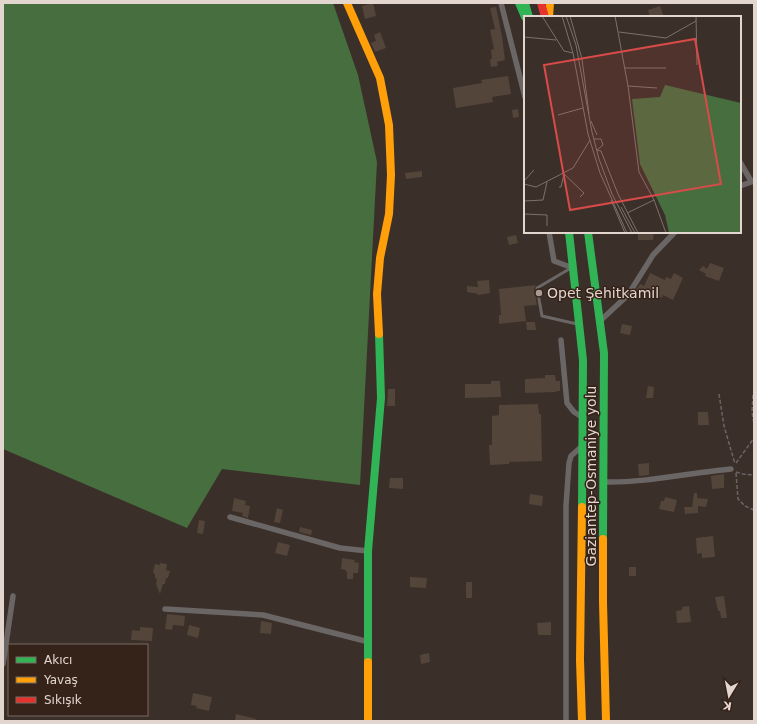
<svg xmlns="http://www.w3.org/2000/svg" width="757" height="724" viewBox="0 0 757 724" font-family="'DejaVu Sans',sans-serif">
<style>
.forest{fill:#466e3f}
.building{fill:#54453b}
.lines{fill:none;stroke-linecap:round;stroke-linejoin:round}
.path{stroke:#6a6564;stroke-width:1.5;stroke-dasharray:4 2;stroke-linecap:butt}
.lane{stroke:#6b6666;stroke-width:3}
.street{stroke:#6b6666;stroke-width:5.5}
.fast{stroke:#30b455;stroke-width:8}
.slow{stroke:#ff9f0a;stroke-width:8}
.jam{stroke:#e5322d;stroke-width:8}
.poi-dot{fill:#a79c95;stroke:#352319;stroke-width:1.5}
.labels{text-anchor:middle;stroke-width:3;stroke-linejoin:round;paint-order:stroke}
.poi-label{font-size:14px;fill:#e2d6cf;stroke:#352319;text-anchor:start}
.street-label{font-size:14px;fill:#e2d6cf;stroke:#352319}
.inset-road{fill:none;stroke:#7d726b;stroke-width:1}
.view{fill:#d84b49;fill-opacity:0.15;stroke:#d84b49;stroke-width:2}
.inset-edge{fill:none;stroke:#e2d6cf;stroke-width:2}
</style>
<rect width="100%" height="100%" fill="#3a2f29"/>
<path class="forest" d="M3,3H333L358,75L377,162L360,485L222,469L187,528L3,449Z"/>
<path class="building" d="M373,3L376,16L365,19L362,6Z
M660,6L664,17H650L648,10Z
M496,7L502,36L505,60L497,62L498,66L491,67L490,59H492L491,50L494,49L490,30L495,29L490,8Z
M380,32L386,48L375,52L371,43L376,41L374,35Z
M508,76L511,94L492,97L493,102L456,108L453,88L482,83L481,80Z
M518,109L519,117L513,118L512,110Z
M422,171V177L406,179L405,173Z
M638,232H654L653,240H638Z
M516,235L518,243L509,245L507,237Z
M710,263L724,268L719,281L705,276L706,274L699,270L703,266L707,269Z
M650,273L665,280L666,277L671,279L674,273L683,278L673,300L663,295L662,298L648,292L647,294L636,290L640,284L644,286Z
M489,280L490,293L478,295V294L467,292V286L478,287L477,281Z
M536,285L534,289L537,305L524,306L526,321L499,324V315H501L499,289Z
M526,322H535L536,330H527Z
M622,324L632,326L630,335L620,333Z
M545,375H555L556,381H560V391H556L557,392L525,393V379L545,378Z
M491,381H500L501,397L465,398V384H491Z
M648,386L654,387L653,398H646Z
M388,389H395V406H387Z
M538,404L539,414H541L542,461L509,462V464L490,465L489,445H492V416L499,415V405Z
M698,412H708L709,425H698Z
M649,463V475L639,476L638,464Z
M724,474V488L712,489L711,476Z
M390,478H403V489L389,488Z
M694,493H697V498L708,499L706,507L698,506V513L685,514L684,507H692Z
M530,494L543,496L542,506L529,504Z
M665,497L677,500L674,512L659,509L661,501H664Z
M234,498L246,501L245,505L250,506L248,518L242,516L243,513L232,511Z
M277,508L283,510L280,523L274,522Z
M199,520L205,521L203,534L197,533Z
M300,527L312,530L311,535L299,532Z
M713,536L715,557L702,558V553L697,554L696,538Z
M278,542L290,545L287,556L275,553Z
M342,558L355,560L354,562L359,563L358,573H353V579H347V572H346V570L341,569Z
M160,563L167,564L166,570L170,571L168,578H166L165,584H163L160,594L156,584L157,579L155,578V575L153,572L155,564L160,565Z
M629,567H636V576H629Z
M410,577L427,578L426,588L410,587Z
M466,582H472V598H466Z
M724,596L727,618H721L720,611H718L715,597Z
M689,606L691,622L677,623L676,611L682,610V607Z
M167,614L185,616L184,626L173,625L172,630L165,629Z
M261,621L272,623L271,634L260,633Z
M551,622V635H538L537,623Z
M189,625L200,628L198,638L187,635Z
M140,627L153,628L152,641L131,640L132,630L140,631Z
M429,653L430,662L421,664L420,655Z
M193,693L212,697L209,711L196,708L197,706L191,705Z
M236,714L256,719V721H235Z"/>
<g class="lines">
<path class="path" d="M719,394L724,426L735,464
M753,395L752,412L754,424
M736,463L754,438
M736,472L743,474L754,475
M736,473L738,499L745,506L754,510"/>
<path class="lane" d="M571,268L537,288L542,316L577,324"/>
<path class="street" d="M501,3L525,97
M740,162L751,181
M740,186L754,181
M549,232L554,261L573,268
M600,321L628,295L653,255L675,232
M561,340L567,403L574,412L582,417
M604,482C646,483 688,473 731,469
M230,517L340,548L368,551
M165,609L263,615L369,642
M3,664L13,596
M566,721V506L569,463L571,456L581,447"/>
<path class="fast" d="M519,3L525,17
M525,3L529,17
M569,232L583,360L582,507
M588,232L604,353L603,539
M368,662V551L381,398L379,334"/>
<path class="slow" d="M347,3L380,78L389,125L391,175L389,214L380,258L377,294L379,334
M549,17L550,3
M582,507L580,660L582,721
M603,539V602L606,721
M368,662V721"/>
<path class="jam" d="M541,3L545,17"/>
</g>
<circle class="poi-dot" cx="539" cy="293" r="4"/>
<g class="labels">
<g class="poi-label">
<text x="547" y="298">Opet Şehitkamil</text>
</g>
<g class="street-label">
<text transform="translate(591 476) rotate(-90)" y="5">Gaziantep-Osmaniye yolu</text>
</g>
</g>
<g transform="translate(524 16)">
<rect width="217" height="217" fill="#3a2f29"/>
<path d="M141,69L217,87V217H145L141,199L116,148L108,83L136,81Z" fill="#466e3f"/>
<path class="inset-road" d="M18,0L40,35L49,37M38,0L49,37L64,118L76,157L103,217M42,0L52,29L68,116L75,143L88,178L108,217M46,0L58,43L65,98M91,0L104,70L115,156L130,184L142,217M172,0L173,49M95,16L142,22L172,5M0,21L32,24M101,52H142M104,70L133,72M34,99L59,92M67,105L73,119M70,123H77L79,129L73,134L77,135L94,178L114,217M40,158L60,177L56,181M0,165L10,154M0,168L12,171L49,152L66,124M35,171H37L40,158M87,184L101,217M0,185L19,184L23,166M97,191L111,217M103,197L130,184M0,198L23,199V210"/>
<path class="view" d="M171,23L197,168L46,194L20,49Z"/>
<rect width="217" height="217" class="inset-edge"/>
</g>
<rect width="757" height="724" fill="none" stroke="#e2d6cf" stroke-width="8"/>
<rect x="8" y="644" width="140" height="72" fill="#352319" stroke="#7a6b62"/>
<rect x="16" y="657" width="20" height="6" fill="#30b455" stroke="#7a6b62"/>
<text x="44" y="664" font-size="12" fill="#e2d6cf">Akıcı</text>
<rect x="16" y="677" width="20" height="6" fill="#ff9f0a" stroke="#7a6b62"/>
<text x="44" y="684" font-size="12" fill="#e2d6cf">Yavaş</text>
<rect x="16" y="697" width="20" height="6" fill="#e5322d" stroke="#7a6b62"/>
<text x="44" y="704" font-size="12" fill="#e2d6cf">Sıkışık</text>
<g transform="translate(729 696) rotate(190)" stroke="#352319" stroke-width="3" paint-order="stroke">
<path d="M0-3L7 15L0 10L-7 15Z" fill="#e2d6cf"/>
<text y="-6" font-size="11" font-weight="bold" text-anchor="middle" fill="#e2d6cf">K</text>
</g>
</svg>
